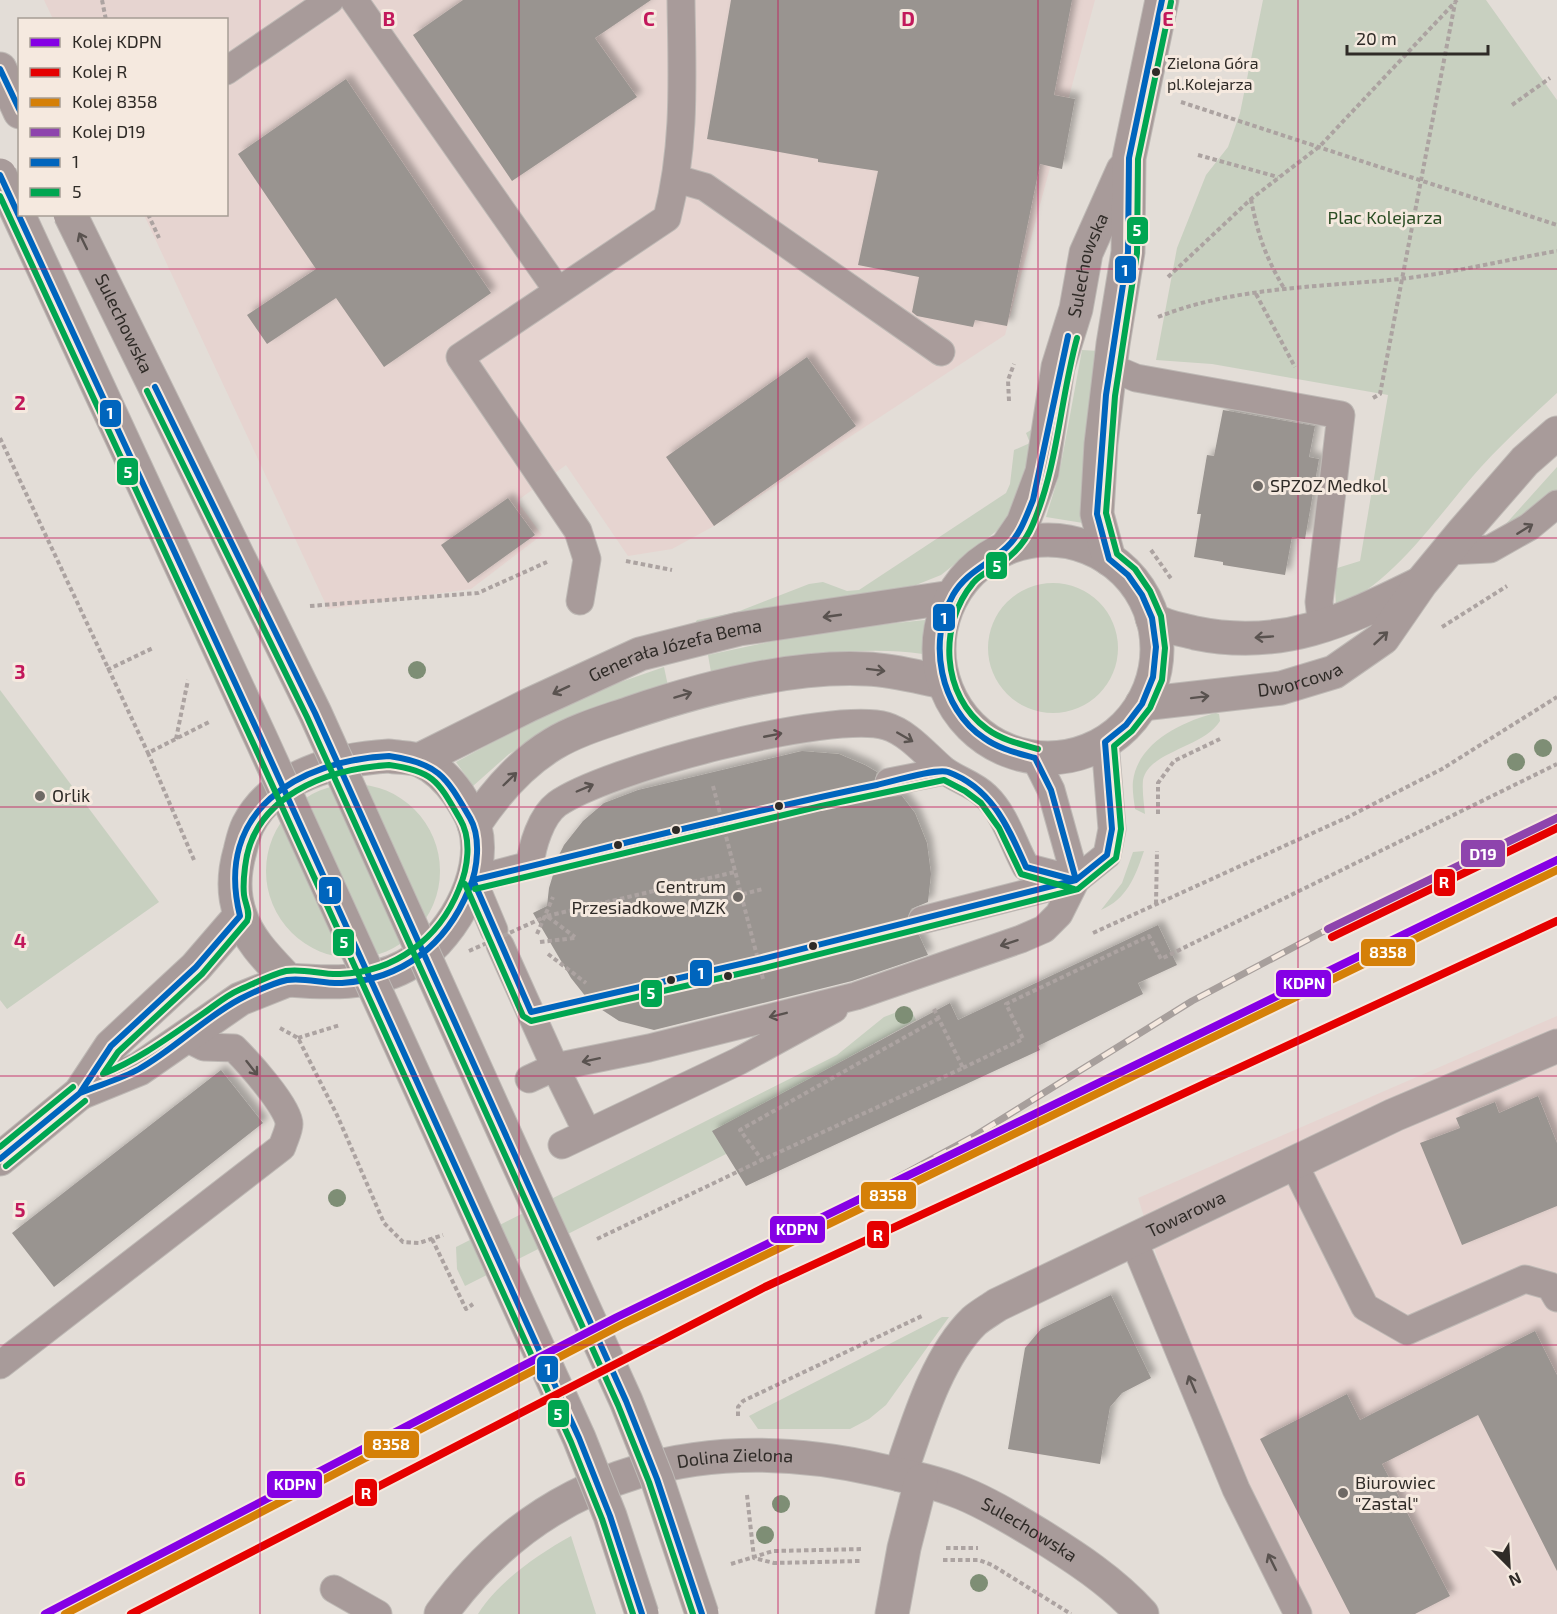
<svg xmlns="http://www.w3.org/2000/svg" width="1557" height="1614" viewBox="0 0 1557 1614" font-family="'Exo 2',sans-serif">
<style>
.industrial{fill:#e6d4d0}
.green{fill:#c8d0c0}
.building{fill:#999490;filter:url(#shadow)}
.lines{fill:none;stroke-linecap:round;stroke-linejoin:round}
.service-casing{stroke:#beb9b5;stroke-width:29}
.minor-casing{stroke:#beb9b5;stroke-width:35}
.tertiary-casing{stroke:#beb9b5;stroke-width:35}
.path{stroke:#aca3a1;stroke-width:4;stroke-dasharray:4.5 3;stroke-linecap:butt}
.service{stroke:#a89b9a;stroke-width:27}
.minor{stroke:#a89b9a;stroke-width:33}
.tertiary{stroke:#a89b9a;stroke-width:33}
.rail-casing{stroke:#a79f9c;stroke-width:7}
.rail{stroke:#f5e9df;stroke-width:4.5;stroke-dasharray:14;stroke-linecap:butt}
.tertiary-bridge-casing{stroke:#beb9b5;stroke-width:35;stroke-linecap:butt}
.path-bridge{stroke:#aca3a1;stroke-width:4;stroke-dasharray:4.5 3;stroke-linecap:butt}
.tertiary-bridge{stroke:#a89b9a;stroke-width:33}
.bus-1-casing{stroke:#f5e9df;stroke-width:10}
.bus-2-casing{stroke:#f5e9df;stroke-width:10}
.bus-1{stroke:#0065bd;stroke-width:6}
.bus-2{stroke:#00a651;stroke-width:6}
.rail-1-casing{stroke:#f5e9df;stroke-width:12}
.rail-2-casing{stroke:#f5e9df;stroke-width:12}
.rail-3-casing{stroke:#f5e9df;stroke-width:12}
.rail-4-casing{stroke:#f5e9df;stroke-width:12}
.rail-1{stroke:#8500e5;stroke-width:8}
.rail-2{stroke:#e50000;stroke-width:8}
.rail-3{stroke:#d58008;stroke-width:8}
.rail-4{stroke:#8e44ad;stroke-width:8}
.tree{fill:#7e8e75}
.oneway{stroke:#59524f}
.grid{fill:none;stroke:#c2185b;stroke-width:1.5;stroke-opacity:0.55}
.bus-dot{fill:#2f2b27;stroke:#f5e9df;stroke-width:2}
.poi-dot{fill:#6e6965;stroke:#f5e9df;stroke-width:2}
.labels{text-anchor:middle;stroke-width:6;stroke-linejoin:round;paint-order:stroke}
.bus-label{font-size:16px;fill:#2f2b27;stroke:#f5e9df;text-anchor:start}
.park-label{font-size:18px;fill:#2b4d24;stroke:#f5e9df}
.street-label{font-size:18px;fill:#2f2b27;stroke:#f5e9df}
.poi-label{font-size:18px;fill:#2f2b27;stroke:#f5e9df;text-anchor:start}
.grid-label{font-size:20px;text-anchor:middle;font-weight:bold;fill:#c2185b;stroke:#f5e9df;stroke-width:6;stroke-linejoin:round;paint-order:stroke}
.line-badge{stroke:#f5e9df;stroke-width:2}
.badge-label{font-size:16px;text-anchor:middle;font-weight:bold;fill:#fff}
</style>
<defs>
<filter id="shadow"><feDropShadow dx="5.5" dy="-5.5" stdDeviation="3" flood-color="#0004"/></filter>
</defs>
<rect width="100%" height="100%" fill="#e3ddd7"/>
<path class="industrial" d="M44,0H1095L1005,335L714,526L672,549L628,556L566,465L517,501L542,535L471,589L328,609L144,215L226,214V20L53,19Z
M1557,1016V1614H1300L1224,1465L1138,1198Z"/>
<path class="green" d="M1263,0H1486L1557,100V393C1531,417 1505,441 1481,467C1441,511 1392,587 1336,606L1334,569L1360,561L1388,395L1212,364L1156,360L1177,248L1206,175L1228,147L1240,113Z
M1082,350L1099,351L1083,523L1046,517L1059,475Z
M1036,427L1025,484L1004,525L941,575L916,585L693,626L697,620L737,612L809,584L823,582L847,591L859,590L1006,493L1010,484L1014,450L1030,443L1026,433Z
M1557,467V491L1528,519L1504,526Z
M988 648a65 65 0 1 1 130 0a65 65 0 1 1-130 0Z
M925,620L923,654C852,644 781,660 711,672L708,655L821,631Z
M664,667L668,686L555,727L509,754L473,786L456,762L542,716L615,684Z
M0,690L159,902L7,1009L0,1000Z
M1216,713L1219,714L1220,721C1203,748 1149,751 1143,780C1142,791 1144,804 1145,814L1135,809C1134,800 1132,790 1133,781C1138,742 1183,721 1216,713Z
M266 871a87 87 0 1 1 174 0a87 87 0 1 1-174 0Z
M1144,851C1135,877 1127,899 1101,910L1122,883L1133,852Z
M910,1007L916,1020L715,1132L728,1153L465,1286L457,1269L456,1247L837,1055L884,1017Z
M942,1317H949L886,1405L869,1419L850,1429H758L749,1416Z
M571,1536L596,1614H478C499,1581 537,1555 571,1536Z"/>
<path class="building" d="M463,0H651L595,38L637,97L512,181L413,35Z
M731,0H1072L1054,95L1075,99L1062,169L1040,164L1007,326L975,320L973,327L917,316L912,312L919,277L858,265L878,171L818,162V159L707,139Z
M346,79L491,293L384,367L336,298L267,344L247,315L316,269L238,154Z
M807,357L856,426L714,526L666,457Z
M1223,410L1315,426L1309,457L1319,459L1305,539L1292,537L1285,575L1223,565V562L1194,557L1201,514H1197L1207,455L1214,456Z
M508,498L535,535L468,583L441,545Z
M802,751L839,754L865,765L877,772L874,784L878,793L884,797L902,796L915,813L927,843L931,874L928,902L911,909L907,923L911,931L919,935L928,955L852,981L654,1030L619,1021L590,1002L571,978L533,913L547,906L549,888L559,855L564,845L583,821L604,803L638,790Z
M1158,925L1177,965L1138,983L1143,994L1038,1046L1040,1050L746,1186L712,1131L950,1003L958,1020Z
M221,1070L263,1123L54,1287L12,1233Z
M1538,1096L1557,1143V1206L1462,1245L1420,1143L1460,1128L1456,1118L1495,1102L1499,1113Z
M1111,1295L1151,1378L1122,1393L1110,1407L1100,1464L1008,1449L1025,1348L1041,1329Z
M1535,1331L1557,1375V1571L1478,1415L1382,1464L1450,1596L1415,1614H1350L1260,1439L1347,1394L1360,1420Z"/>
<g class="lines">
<g class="service-casing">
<path id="service" d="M354,0L558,291
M226,71L330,0
M677,179L705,187L941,352
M1110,367L1136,378L1341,415L1319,602L1322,627
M1448,551L1490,549L1529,527L1557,504
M580,601L587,559L578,531L460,357L667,218C686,144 682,76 681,0
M1035,758L1051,790L1076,880
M889,782L945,771
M922,920L1075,881
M494,930L473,880L530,865C532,846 541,816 557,804C604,770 831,710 886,726C909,733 926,755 944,770C957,780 974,784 986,796C1006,815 1013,844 1026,867L1076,880
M500,945L555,1067L649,1048L856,996L1021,939L1044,929L1059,914L1076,880L1107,855L1112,829L1105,742
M529,1079L555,1067L587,1132
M562,1145L739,1061L834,1009
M1294,1164L1365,1307L1407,1331L1525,1279L1550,1286L1557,1298
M1133,1239L1236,1489L1298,1614
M0,1365L282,1147C284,1140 289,1131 289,1124C289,1107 247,1061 234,1048L204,1047L184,1037
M334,1589L378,1614"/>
</g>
<g class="minor-casing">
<g id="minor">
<path d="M389,756C399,758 412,757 421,761C437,768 448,780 458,794C464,804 472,815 475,827C488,877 449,943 405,966C370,985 327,983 288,980C270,961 248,940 240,914C233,894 234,872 240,851C242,843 244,833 248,825C274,775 337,759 389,756Z"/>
<path id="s1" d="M419,760L529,705L640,654L739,629L952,597"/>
<path d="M474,825C495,793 520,764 553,744C576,730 604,722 630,713C701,689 791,665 867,669C893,670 918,677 943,682"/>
<path d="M80,1093L139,1069L240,999L288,980"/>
<path d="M0,1159L80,1093L111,1046L196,967L240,916"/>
<path id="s2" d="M900,1475C917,1426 936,1358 974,1321C981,1315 990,1310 997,1305L1394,1115L1557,1046"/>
<path id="s3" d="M441,1614C547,1467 709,1431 879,1470C906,1476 936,1482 962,1493C989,1504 1013,1519 1038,1534C1075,1557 1112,1581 1142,1614"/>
<path d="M892,1614L904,1548L921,1481"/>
</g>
</g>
<g class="tertiary-casing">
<g id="tertiary">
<path d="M0,69L20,112"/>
<circle cx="1048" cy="649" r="109"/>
<path id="s4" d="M1006,548L1023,523L1042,472L1058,367L1076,309L1086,253L1123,170"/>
<path d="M1109,559L1097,514L1101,444L1113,344L1128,252L1129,158L1162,0"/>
<path d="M1152,618C1164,628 1181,629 1195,633C1282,651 1344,621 1419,584"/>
<path id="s5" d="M1142,704L1281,688L1334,672L1383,638L1421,583L1464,531L1525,461L1557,433"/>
</g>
</g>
<path class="path" d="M102,0L106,20
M1181,102L1557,225
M1512,105L1550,78
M1198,155L1278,177
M1251,199C1258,236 1266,258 1285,290
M148,214L159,238
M1168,277L1251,199L1320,146L1457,0
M1256,294L1295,367
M1158,317C1233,287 1320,287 1400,279C1452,273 1505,260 1557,251
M1373,398L1380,394L1455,3
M1009,401L1008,380L1014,364
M0,438L148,753
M1151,550L1172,580
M626,561L672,570
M310,606L478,593L547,562
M1442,627L1507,586
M107,670L153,648
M176,739L188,680
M713,786L763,979
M1158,814V783L1174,761L1220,739
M194,860L148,753L209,722
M728,898L763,889
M1156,904L1157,851
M547,916L735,872
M548,917L575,937
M1093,933L1348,817L1442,769L1557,697
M537,934L553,897
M540,942L575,938
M548,954L586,983
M934,1009L963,1068L762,1160L740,1130L939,1018
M280,1028L298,1038L337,1115L384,1223L403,1242L419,1243L443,1235
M298,1038L340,1025
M963,1068L1023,1039L1006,1004L1149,936L1161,959L1557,764
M432,1239L466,1309L473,1304
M597,1239L762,1160
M738,1416V1407L743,1401L924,1315
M747,1495L754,1558L774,1563L860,1561
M946,1548H978
M943,1560H979L992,1565L1071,1614
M731,1564L773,1551L864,1549"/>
<use href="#service" class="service"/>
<use href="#minor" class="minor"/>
<use href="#tertiary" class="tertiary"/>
<g class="rail-casing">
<path id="rail" d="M836,1211L976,1135L1192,1001L1328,929"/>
</g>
<use href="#rail" class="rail"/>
<g class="tertiary-bridge-casing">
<g id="tertiary-bridge">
<path d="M0,175L262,741L579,1438L610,1516L642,1614"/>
<path id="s6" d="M70,214L315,713L503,1130L626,1401L657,1479L702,1614"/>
</g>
</g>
<path class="path-bridge" d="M469,951L547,916"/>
<use href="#tertiary-bridge" class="tertiary-bridge"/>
<g class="bus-1-casing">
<path id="bus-1" d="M0,69L20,111
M0,175L262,741L579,1438L610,1516L642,1614
M1068,336L1033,500C1026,517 1020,535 1007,547C988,565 966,572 953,595C927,641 940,709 984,738C999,749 1018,753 1035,758L1051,790L1076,880
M155,387L315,713L626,1401L657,1479L702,1614
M389,756C439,763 446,777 470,818C481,837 478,869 469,889C446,945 403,979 342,983C324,984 304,977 287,980C272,983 254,992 240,999C204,1018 175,1049 139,1069C121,1079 99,1085 80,1093L111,1046L196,967L240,916C214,811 297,761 389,756Z
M473,880L531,1012L758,960L1076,880L1107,855L1112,829L1105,742L1126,725L1142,704L1153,677L1156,647L1152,618L1142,595L1128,575L1109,559L1097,514L1106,395L1128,252L1129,158L1162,0
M473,880C607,848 741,813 877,785C891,782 936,768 948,772C992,788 1008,827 1026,867L1075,880
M0,1159L80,1093"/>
</g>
<g class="bus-2-casing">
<path id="bus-2" d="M0,196L254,745L571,1442L602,1519L633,1614
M147,391L307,717L618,1405L649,1482L693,1614
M1038,749C1020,744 1002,740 987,729C941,696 938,625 973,583C979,575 990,571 998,565C1014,555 1026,541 1033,524C1058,465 1060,400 1077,338
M389,765C434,771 438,781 460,819C472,839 468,868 459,889C439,939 395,972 340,974C323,975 303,968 286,971C270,975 253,984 239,990C225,996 213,1007 201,1015C169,1037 140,1059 103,1074L118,1052L202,974L247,921C251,912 245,904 244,895C243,886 244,875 245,867C253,796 326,769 389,765Z
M465,884L523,1016L531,1021L760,969L1078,889L1116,858L1121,829L1114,746L1132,731L1150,708L1162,680L1165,648L1161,616L1150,591L1135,569L1117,554L1106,513L1115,396L1137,253L1138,159L1171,2
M475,889L821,806L944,780L965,791L981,803L999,828L1021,874L1074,889
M0,1147L73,1087
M6,1166L85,1101"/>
</g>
<use href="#bus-1" class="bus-1"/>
<use href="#bus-2" class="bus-2"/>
<g class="rail-1-casing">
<path id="rail-1" d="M45,1614L617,1317L1557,860"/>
</g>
<g class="rail-2-casing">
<path id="rail-2" d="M1332,937L1557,828
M131,1614L765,1287L1557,921"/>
</g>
<g class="rail-3-casing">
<path id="rail-3" d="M65,1614L621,1325L1557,870"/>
</g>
<g class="rail-4-casing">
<path id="rail-4" d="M1328,929L1557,818"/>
</g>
<use href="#rail-1" class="rail-1"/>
<use href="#rail-2" class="rail-2"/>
<use href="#rail-3" class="rail-3"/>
<use href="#rail-4" class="rail-4"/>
</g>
<g class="tree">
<circle cx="417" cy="670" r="9"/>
<circle cx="1543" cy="748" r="9"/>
<circle cx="1516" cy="762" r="9"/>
<circle cx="904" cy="1015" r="9"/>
<circle cx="337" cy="1198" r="9"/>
<circle cx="781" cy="1504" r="9"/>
<circle cx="765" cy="1535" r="9"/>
<circle cx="979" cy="1583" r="9"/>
</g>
<defs><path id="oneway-shaft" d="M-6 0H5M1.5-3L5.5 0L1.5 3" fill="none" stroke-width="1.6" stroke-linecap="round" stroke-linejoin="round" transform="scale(1.5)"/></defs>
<g class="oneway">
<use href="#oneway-shaft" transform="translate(83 241) rotate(-116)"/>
<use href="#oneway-shaft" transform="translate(1525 529) rotate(-32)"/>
<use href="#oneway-shaft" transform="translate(832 616) rotate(172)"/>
<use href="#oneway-shaft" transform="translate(1264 637) rotate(176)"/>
<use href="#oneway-shaft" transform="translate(1381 638) rotate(-43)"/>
<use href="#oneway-shaft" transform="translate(876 670) rotate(7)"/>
<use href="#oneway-shaft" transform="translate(561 690) rotate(155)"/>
<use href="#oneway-shaft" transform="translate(683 695) rotate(-17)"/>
<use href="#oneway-shaft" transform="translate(1200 697) rotate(-7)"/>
<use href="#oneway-shaft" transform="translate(773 735) rotate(-11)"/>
<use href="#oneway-shaft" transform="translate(905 737) rotate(30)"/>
<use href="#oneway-shaft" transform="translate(510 779) rotate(-44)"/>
<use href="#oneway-shaft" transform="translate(585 788) rotate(-23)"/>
<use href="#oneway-shaft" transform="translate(1009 943) rotate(162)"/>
<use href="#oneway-shaft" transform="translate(778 1015) rotate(166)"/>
<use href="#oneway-shaft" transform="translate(591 1060) rotate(168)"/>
<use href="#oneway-shaft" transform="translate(252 1068) rotate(52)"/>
<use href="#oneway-shaft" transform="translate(1192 1384) rotate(-113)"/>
<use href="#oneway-shaft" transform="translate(1272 1562) rotate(-116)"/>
</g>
<path class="grid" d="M260,0V1614M519,0V1614M778,0V1614M1038,0V1614M1298,0V1614M0,269H1557M0,538H1557M0,807H1557M0,1076H1557M0,1345H1557"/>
<g class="bus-dot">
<circle cx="1156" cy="72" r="5"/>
<circle cx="779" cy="806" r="5"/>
<circle cx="676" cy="830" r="5"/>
<circle cx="618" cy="845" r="5"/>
<circle cx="813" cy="946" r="5"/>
<circle cx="728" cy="976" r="5"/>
<circle cx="671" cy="980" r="5"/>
</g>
<g class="poi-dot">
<circle cx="1258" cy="486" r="6"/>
<circle cx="40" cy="796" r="6"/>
<circle cx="738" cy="897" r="6"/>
<circle cx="1343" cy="1493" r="6"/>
</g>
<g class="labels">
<g class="bus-label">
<text x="1167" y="69">Zielona Góra<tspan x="1167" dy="21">pl.Kolejarza</tspan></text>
</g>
<g class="park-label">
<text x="1385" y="224">Plac Kolejarza</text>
</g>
<g class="street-label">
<text dy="6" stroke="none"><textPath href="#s4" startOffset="297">Sulechowska</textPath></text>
<text dy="6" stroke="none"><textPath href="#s6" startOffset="122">Sulechowska</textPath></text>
<text dy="6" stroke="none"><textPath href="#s1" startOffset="280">Generała Józefa Bema</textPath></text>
<text dy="6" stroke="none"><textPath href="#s5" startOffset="160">Dworcowa</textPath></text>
<text dy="6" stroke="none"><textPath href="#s2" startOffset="410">Towarowa</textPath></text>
<text dy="6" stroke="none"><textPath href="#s3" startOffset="346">Dolina Zielona</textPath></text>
<text dy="6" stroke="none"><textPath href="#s3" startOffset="654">Sulechowska</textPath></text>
</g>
<g class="poi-label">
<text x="1270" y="492">SPZOZ Medkol</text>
<text x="52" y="802">Orlik</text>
<text x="726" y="893" text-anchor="end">Centrum<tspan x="726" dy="21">Przesiadkowe MZK</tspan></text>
<text x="1355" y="1489">Biurowiec<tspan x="1355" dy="21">"Zastal"</tspan></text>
</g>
</g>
<g class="grid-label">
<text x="389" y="26">B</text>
<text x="649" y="26">C</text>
<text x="908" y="26">D</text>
<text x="1168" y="26">E</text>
<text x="20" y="410">2</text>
<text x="20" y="679">3</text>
<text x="20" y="948">4</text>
<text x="20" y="1217">5</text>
<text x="20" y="1486">6</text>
</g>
<g class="line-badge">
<rect x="1126" y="216" width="23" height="29" rx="6" fill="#00a651"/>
<rect x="1114" y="255" width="23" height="29" rx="6" fill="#0065bd"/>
<rect x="99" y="399" width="23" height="29" rx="6" fill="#0065bd"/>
<rect x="116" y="457" width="23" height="29" rx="6" fill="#00a651"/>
<rect x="985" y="551" width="23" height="29" rx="6" fill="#00a651"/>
<rect x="932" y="603" width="24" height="29" rx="6" fill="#0065bd"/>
<rect x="1460" y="839" width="46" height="29" rx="6" fill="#8e44ad"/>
<rect x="1433" y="868" width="23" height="29" rx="6" fill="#e50000"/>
<rect x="318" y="876" width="24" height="29" rx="6" fill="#0065bd"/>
<rect x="332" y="928" width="23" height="29" rx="6" fill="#00a651"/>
<rect x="1360" y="938" width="56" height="29" rx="6" fill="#d58008"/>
<rect x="689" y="959" width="24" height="28" rx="6" fill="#0065bd"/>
<rect x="1275" y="969" width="57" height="29" rx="6" fill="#8500e5"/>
<rect x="640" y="979" width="23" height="29" rx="6" fill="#00a651"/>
<rect x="860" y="1181" width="57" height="29" rx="6" fill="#d58008"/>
<rect x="769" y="1215" width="57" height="29" rx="6" fill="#8500e5"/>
<rect x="866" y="1220" width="24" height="29" rx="6" fill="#e50000"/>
<rect x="536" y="1355" width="23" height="28" rx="6" fill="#0065bd"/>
<rect x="547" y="1399" width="23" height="29" rx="6" fill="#00a651"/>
<rect x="363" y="1430" width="57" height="29" rx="6" fill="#d58008"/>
<rect x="266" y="1470" width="57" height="29" rx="6" fill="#8500e5"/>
<rect x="354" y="1478" width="24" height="29" rx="6" fill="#e50000"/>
</g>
<g class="badge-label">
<text x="1137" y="236">5</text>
<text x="1125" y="276">1</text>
<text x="110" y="419">1</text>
<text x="128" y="478">5</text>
<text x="997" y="572">5</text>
<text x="944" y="624">1</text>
<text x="1483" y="860">D19</text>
<text x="1444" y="888">R</text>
<text x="330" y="897">1</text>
<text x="344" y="948">5</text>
<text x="1388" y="958">8358</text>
<text x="701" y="979">1</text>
<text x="1304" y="989">KDPN</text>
<text x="651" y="999">5</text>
<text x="888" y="1201">8358</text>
<text x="797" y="1235">KDPN</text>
<text x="878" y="1241">R</text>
<text x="548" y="1375">1</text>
<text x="558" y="1420">5</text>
<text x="391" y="1450">8358</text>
<text x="295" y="1490">KDPN</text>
<text x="366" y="1499">R</text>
</g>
<rect x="18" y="18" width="210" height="198" fill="#f5e9df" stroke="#a69d95" stroke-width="1.5"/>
<rect x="30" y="38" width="30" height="9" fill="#8500e5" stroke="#a69d95" stroke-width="1.5"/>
<text x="72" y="48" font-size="18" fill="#2f2b27">Kolej KDPN</text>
<rect x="30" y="68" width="30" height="9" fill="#e50000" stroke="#a69d95" stroke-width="1.5"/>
<text x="72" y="78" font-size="18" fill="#2f2b27">Kolej R</text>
<rect x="30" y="98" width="30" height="9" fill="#d58008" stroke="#a69d95" stroke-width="1.5"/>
<text x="72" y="108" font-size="18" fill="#2f2b27">Kolej 8358</text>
<rect x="30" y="128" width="30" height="9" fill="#8e44ad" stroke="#a69d95" stroke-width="1.5"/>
<text x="72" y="138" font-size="18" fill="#2f2b27">Kolej D19</text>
<rect x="30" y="158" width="30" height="9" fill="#0065bd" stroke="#a69d95" stroke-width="1.5"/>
<text x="72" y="168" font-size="18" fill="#2f2b27">1</text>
<rect x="30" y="188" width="30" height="9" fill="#00a651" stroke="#a69d95" stroke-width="1.5"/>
<text x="72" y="198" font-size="18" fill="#2f2b27">5</text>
<g transform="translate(1509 1566) rotate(156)" stroke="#f5e9df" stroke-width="4.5" paint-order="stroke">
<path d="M0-4.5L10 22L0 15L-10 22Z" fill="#2f2b27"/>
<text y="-9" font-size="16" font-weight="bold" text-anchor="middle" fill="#2f2b27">N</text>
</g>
<path d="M1347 45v9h141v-9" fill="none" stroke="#2f2b27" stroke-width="3"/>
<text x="1356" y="45" font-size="18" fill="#2f2b27" stroke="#f5e9df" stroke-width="4.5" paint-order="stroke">20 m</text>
</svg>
